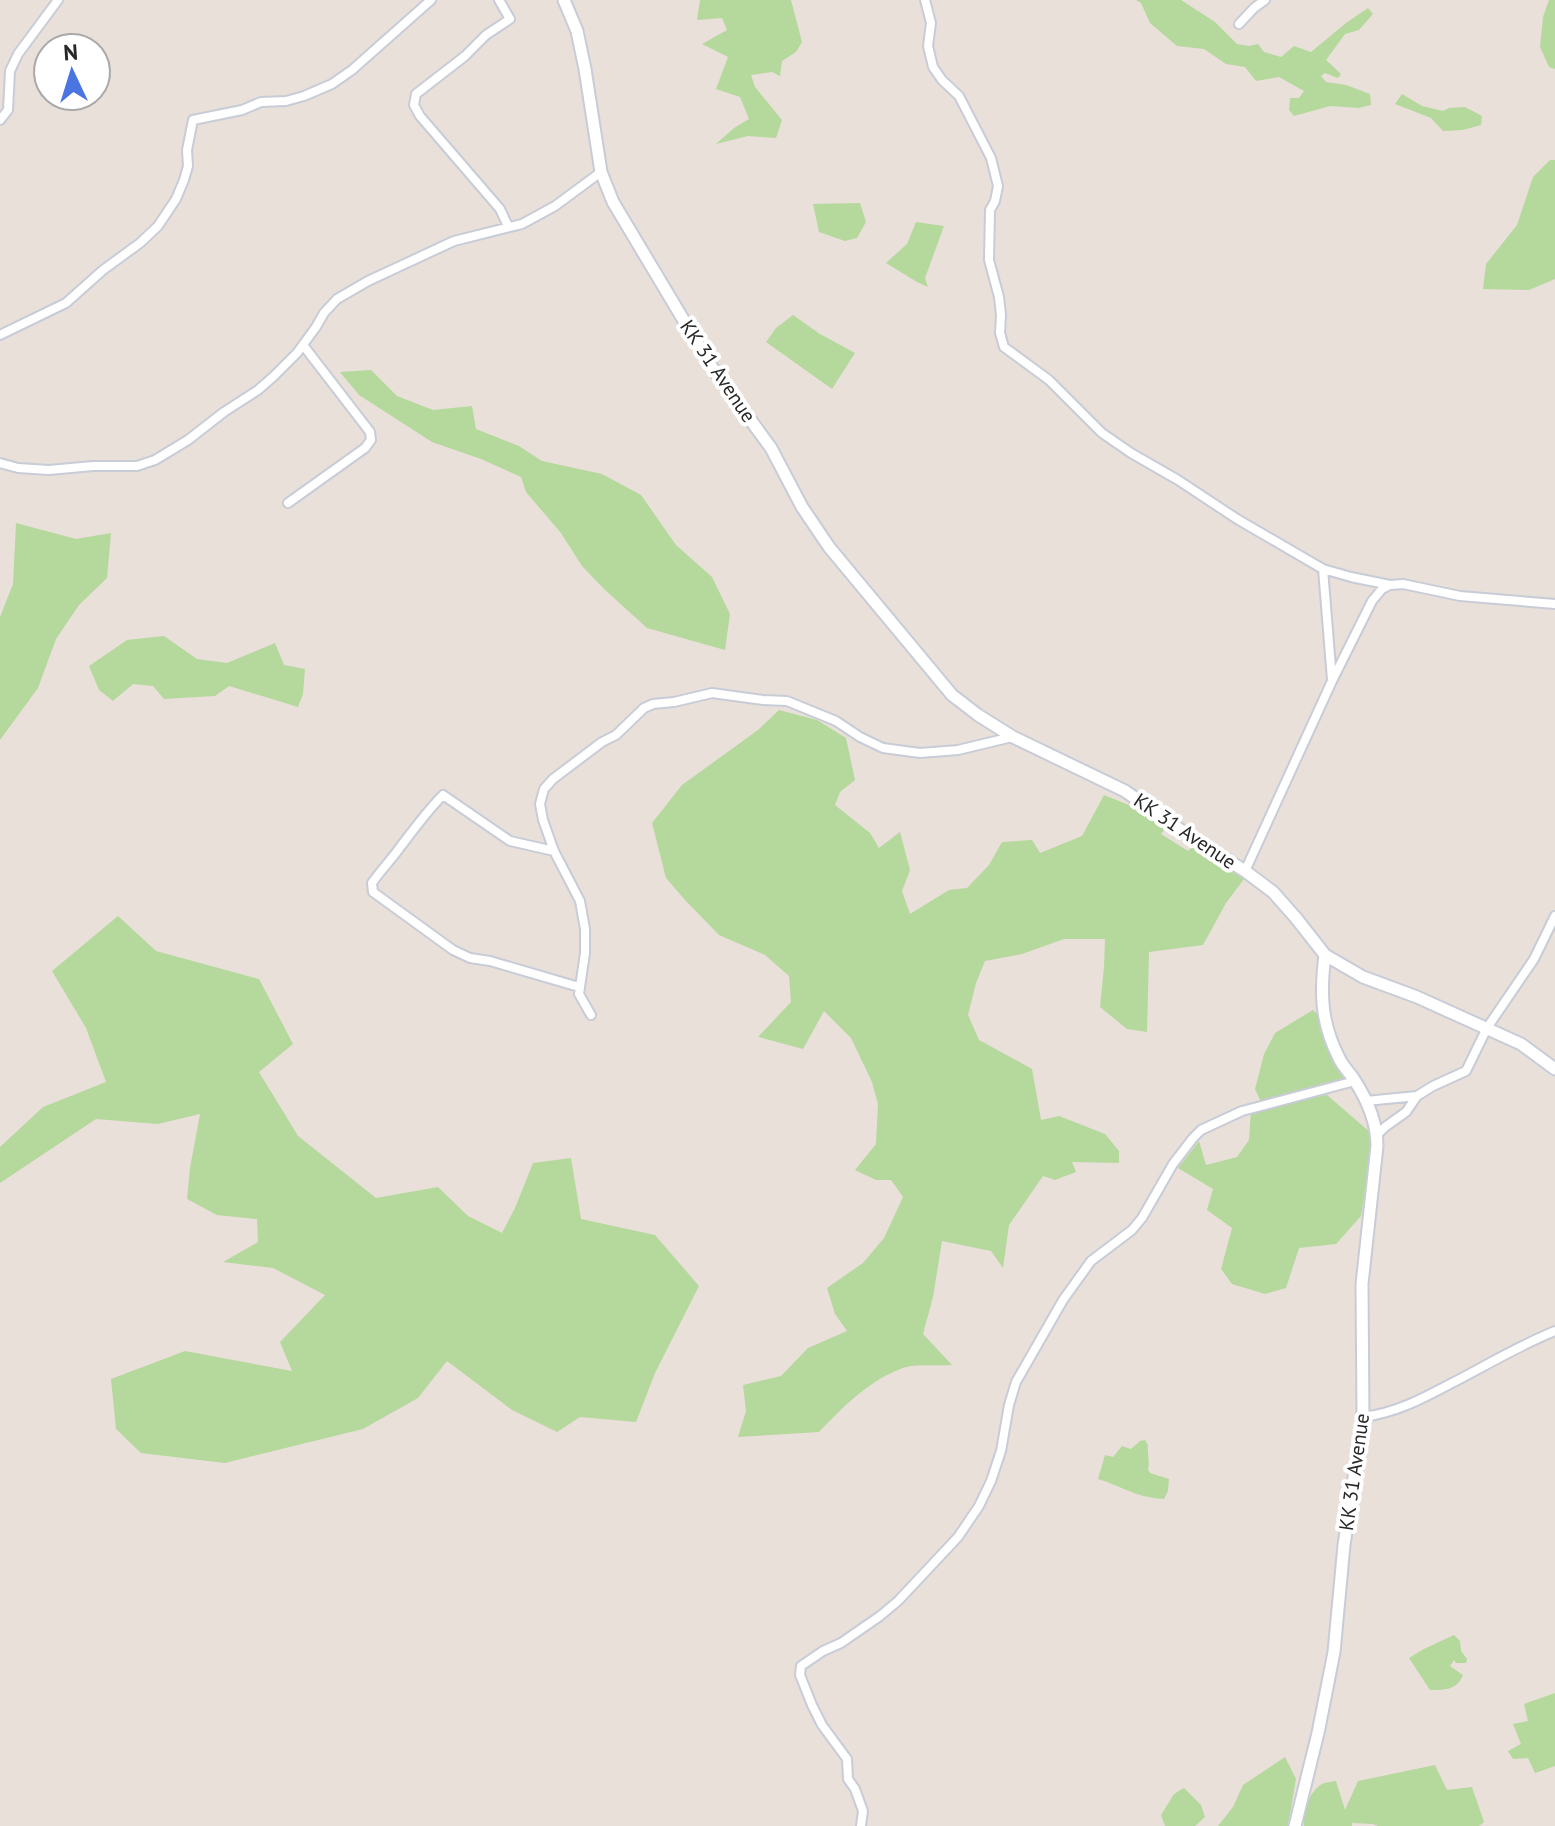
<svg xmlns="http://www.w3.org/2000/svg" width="1555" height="1826" viewBox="0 0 1555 1826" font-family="'PT Sans',sans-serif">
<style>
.green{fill:#b5d89c}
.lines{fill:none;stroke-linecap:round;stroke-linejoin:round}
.street-casing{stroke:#c8ccd7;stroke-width:12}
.secondary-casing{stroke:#c8ccd7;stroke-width:15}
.street{stroke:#fff;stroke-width:8}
.secondary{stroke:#fff;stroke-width:11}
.labels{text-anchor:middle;stroke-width:8;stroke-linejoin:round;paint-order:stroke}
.street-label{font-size:20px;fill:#272727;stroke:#fff}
</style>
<rect width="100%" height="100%" fill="#e8e0d9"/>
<path class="green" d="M700,0H791L802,42L796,52L782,61L780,76L772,72L751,75L755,87L782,120L776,138L748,136L716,144L734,128L749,119L740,97L716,89L728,57L702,44L727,30L722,18L697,20Z
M1136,0H1181L1215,22L1237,44L1249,46L1258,44L1264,52L1281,57L1294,46L1311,52L1346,23L1368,8L1373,14L1359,30L1345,34L1326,60L1341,74L1338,78L1325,73L1321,76L1326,82L1346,85L1370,94L1371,105L1359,108L1330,106L1294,116L1289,110L1290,98H1299L1304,91L1279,77L1256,81L1245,67L1226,64L1204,49L1177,46L1150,23L1141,3Z
M1549,0H1555V69L1549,67L1540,47L1543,17Z
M1402,94L1422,106L1443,111L1449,108L1465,107L1482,116L1481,125L1463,130L1443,131L1431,118L1395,104Z
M1550,160H1555V279L1529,290L1483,289L1486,264L1517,225L1533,177Z
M860,203L866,222L857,238L845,241L819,232L813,204Z
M916,222L944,226L925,278L928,287L917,282L886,263L907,244Z
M793,315L820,334L855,353L832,389L766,342L776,328Z
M371,370L397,396L433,410L472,406L476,429L519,446L542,461L602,474L641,495L676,545L712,577L730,614L725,650L647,628L604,589L582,566L561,533L526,492L521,477L481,459L432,442L359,395L340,372Z
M16,523L76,539L111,533L107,578L79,605L56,639L38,688L0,740V617L13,584Z
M164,636L197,659L227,663L275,643L284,665L305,669L303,694L298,707L229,686L215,696L164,699L153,686L133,684L113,701L99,690L89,666L127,640Z
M779,710L817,720L846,738L855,780L840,792L835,805L870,833L879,848L900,832L910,870L902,891L910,914L949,890L967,888L989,865L1002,842L1032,840L1040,853L1082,836L1104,795L1171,822L1161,834L1188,851L1192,847L1244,879L1226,903L1203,945L1149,952L1147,1032L1127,1029L1100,1007L1104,967L1105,939H1064L1022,954L985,961L976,983L968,1015L979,1040L1032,1069L1041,1120L1059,1116L1105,1134L1119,1151V1163L1072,1162L1076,1172L1055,1180L1043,1176L1009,1225L1003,1268L991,1251L942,1241L933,1297L923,1334L952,1365C938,1366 920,1364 906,1367C871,1378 843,1407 819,1432L738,1437L746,1411L743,1385L781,1376L808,1348L847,1331L835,1314L827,1288L863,1263L884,1238L903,1197L891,1180H876L855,1170L876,1144L878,1104L872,1082L851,1038L824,1011L803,1049L758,1037L791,1002L789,976L765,955L719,935L685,900L666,878L652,823L682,785L758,730Z
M118,916L156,951L259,979L293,1044L259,1072L298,1136L376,1198L438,1187L468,1216L502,1233L515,1208L533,1163L571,1158L581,1219L655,1235L699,1286L655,1373L636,1422L580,1417L557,1432L512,1410L447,1361L418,1398L363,1429L225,1463L141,1453L116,1429L111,1379L185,1351L292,1371L280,1342L325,1295L273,1268L223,1262L258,1242L257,1219L217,1215L187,1199L190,1168L200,1114L158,1124L96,1119L0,1183V1147L43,1107L106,1082L86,1028L52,971Z
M1313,1010L1318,1015L1327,1047L1333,1050L1347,1081L1261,1102L1255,1089L1264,1054L1275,1033Z
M1327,1095L1371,1133L1369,1168L1361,1216L1336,1244L1299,1248L1286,1288L1265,1294L1232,1284L1221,1269L1232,1228L1207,1210L1213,1189L1178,1168L1199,1141L1206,1165L1237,1157L1249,1140L1251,1110L1274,1104Z
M1145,1440L1148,1445C1147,1453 1150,1462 1148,1469L1150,1473L1169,1479L1168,1491L1164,1499C1134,1497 1124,1487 1098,1479L1105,1455L1113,1457L1122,1446L1131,1449L1140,1441Z
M1454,1635L1460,1641L1461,1651L1467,1659L1466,1663H1456L1454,1660L1450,1666L1463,1675C1457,1690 1445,1690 1430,1690L1409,1658L1424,1649Z
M1555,1693V1766L1535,1773L1528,1758L1513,1759L1508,1751L1521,1744L1513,1724L1528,1721L1524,1704Z
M1285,1757L1296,1779L1288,1826H1218L1233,1807L1243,1785Z
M1435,1765L1447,1790L1472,1787L1484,1822L1479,1826H1378L1373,1824L1352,1823V1826H1304C1301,1813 1310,1791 1322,1784C1324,1783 1334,1781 1336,1781L1345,1810L1358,1781Z
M1184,1788L1201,1805L1205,1817L1195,1826H1165L1161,1815L1174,1794Z"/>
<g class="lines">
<g class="street-casing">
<path id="street" d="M499,0L510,19L486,35L465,56L416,94L414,105L420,116L500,209L507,224
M925,0L931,23L928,46L933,67L942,80L959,96L991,158L998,186L995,201L990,210L989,260L999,297L1001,315L1000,333L1004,347L1049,380L1102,433L1131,453L1178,480L1237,519L1323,569L1351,577L1390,585
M1239,24L1254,8L1265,0
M0,120L8,110L10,71L18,54L58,0
M0,335L66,303L103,270L140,243L158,226L176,199L184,180L188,166L187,150L193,120L242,110L261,102L286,101L304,96L332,84L352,70L431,0
M0,463L18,468L49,470L93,466H137L155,460L188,440L224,412L258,390L274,376L297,353L316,327L324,313L337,299L368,281L454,241L522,224L555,206L601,172
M288,503L365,448L371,440L370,432L303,345
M1323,569L1332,680
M554,851L510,841L443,795C427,811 415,828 401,846C392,859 381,870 372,883L373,892L453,950L470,958L490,961L579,987
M1245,871L1332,681L1372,601L1382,589L1390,585L1403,584L1460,596L1555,604
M591,1015L579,994L585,953V929L580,901L554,851L543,820L540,804L544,789L553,779L602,742L616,735L644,708L653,704L674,702L712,693L763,700L787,701L836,721L860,737L883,748L920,753L958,750L1012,737
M1366,1101L1417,1096L1433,1086L1466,1071L1487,1028L1534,959L1555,916
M1377,1135L1385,1127L1406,1112L1417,1096
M1363,1417C1395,1413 1422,1399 1450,1384C1485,1366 1518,1346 1555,1331
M861,1826L863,1811L855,1789L848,1779L847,1759L822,1725L812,1705L800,1675L801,1666L823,1651L841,1643L880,1616L898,1601L958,1537L979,1506L991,1481L1001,1451L1009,1405L1016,1382L1063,1300L1091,1261L1132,1230L1142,1218L1173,1164L1193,1138L1201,1130L1242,1111L1355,1081"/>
</g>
<g class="secondary-casing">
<path id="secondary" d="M564,0L577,31L585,69L601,172L613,202L711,366L771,448L802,507L829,547L952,695L978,715L1013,737L1125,791L1189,836L1245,871L1273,892L1296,918L1325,955L1363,977L1417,997L1521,1044L1555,1069
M1295,1826L1318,1733L1334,1652L1344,1545L1363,1417L1362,1284L1377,1146C1377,1121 1367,1099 1353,1078C1348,1071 1342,1065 1339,1058C1321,1023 1320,993 1325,955"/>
</g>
<use href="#street" class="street"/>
<use href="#secondary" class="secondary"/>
</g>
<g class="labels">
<g class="street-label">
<text transform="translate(718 371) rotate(56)" y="7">KK 31 Avenue</text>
<text transform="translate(1185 831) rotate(34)" y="7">KK 31 Avenue</text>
<text transform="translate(1354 1472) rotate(-82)" y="7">KK 31 Avenue</text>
</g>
</g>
<g transform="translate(72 72) rotate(356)"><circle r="38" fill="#ffffff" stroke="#a9a9a9" stroke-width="2"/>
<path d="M0-6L14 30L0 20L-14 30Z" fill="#4b74e3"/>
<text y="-12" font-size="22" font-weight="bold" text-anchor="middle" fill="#272727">N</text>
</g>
</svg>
